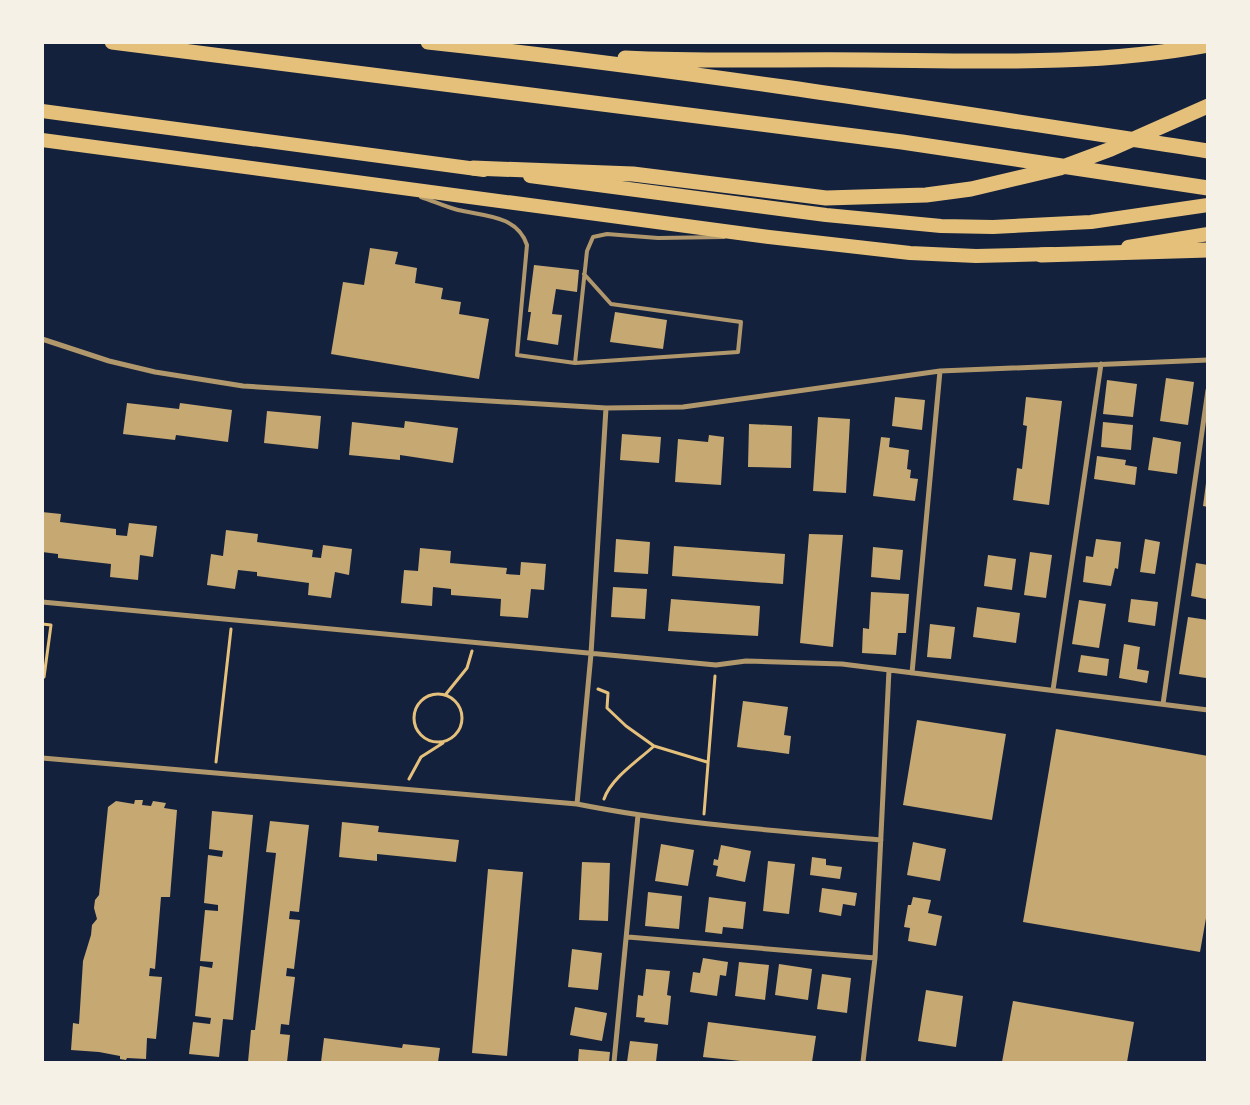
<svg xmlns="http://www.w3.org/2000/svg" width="1250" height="1105" viewBox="0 0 1250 1105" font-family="Quicksand,sans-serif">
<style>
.building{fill:#c6a872}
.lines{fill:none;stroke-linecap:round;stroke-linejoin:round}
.path{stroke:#e5c07b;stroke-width:3}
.service{stroke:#b1986c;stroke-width:4}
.minor{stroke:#b1986c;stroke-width:5}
.trunk{stroke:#e5c07b;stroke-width:14}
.motorway{stroke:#e5c07b;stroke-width:15}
</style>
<rect width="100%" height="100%" fill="#14213d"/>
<path class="building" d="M370,248L398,252L395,264L417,268L415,283L443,288L441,299L461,302L459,314L489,319L479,379L331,354L343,282L364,285Z
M534,265L579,270L577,292L556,289L552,314L562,315L558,345L527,340L531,312H528Z
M615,312L667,320L663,349L610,342Z
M1166,378L1194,382L1188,425L1160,421Z
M1107,380L1137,384L1133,417L1103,414Z
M895,397L925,400L922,430L892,426Z
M1026,397L1062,401L1049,505L1013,500L1017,468L1022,469L1027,426L1023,425Z
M127,403L179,409L180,403L232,410L228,442L176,435L175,440L123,434Z
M267,411L321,416L318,449L264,443Z
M818,417L850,419L846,493L813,491Z
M405,421L458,428L453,463L400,455V460L349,455L352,422L404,428Z
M1103,422L1133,425L1131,450L1101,447Z
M749,424L792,426L791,468L748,467Z
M622,434L661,437L659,463L620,460Z
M709,435L724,437L721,485L675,482L678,439L708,442Z
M881,437L890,438L889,447L909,450L907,469L911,470L910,478L918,479L915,501L873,496Z
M1153,437L1181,442L1177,474L1148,470Z
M1097,456L1126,460L1125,465L1137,467L1135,485L1094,479Z
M1206,483H1208V507L1203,506Z
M42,512L61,514L60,522L116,529V535L127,536L129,523L157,526L153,557L140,555L138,580L110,577L111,564L58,558V554L42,552Z
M226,530L258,534L257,542L313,550L312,557L321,558L323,545L352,549L349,575L335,572L331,598L308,595L309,583L257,576V572L238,570L235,589L207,585L211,554L223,556Z
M809,534L843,535L833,647L800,643Z
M616,539L650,542L648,574L614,572Z
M1096,539L1121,542L1118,569L1115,568L1111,586L1083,582L1086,556L1093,557Z
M1145,539L1160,542L1155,574L1140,572Z
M674,546L785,554L783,584L672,576Z
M873,547L903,550L900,580L871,577Z
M420,548L451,551L450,563L507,568L506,574L520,575L521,562L546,564L544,590L531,589L528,618L500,616L501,599L451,595V589L433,587L432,606L401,603L404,570L418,571Z
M1030,552L1052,555L1046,598L1024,595Z
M988,555L1016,559L1012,590L984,586Z
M1196,563L1208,565L1206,599L1191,596Z
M613,587L647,589L645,619L611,617Z
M871,592L909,594L906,633H898L896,655L862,653L863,628L869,629Z
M671,599L760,606L758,636L668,631Z
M1131,599L1158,602L1155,626L1128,622Z
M1079,600L1106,604L1099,648L1072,644Z
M977,607L1020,613L1016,643L973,637Z
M1188,617L1208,620L1206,678L1179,674Z
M930,624L955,627L951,659L927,657Z
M1124,644L1140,647L1137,669L1149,671L1147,683L1119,678Z
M1081,655L1109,659L1107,676L1078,672Z
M743,701L788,707L784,735L791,736L789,754L737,747Z
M917,720L1006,734L992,820L903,805Z
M1056,729L1208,756V907L1200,952L1023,922Z
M135,800H143L142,805L151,806L153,801L166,803L164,808L177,810L170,897H161L155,969L150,968L149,976L162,977L156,1039L147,1038L146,1059L127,1058L126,1060L120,1059V1056L99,1052L71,1050L73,1023L79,1024L83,961L91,935L92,925L97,919L94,908L95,900L99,895L108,807L116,801L134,804Z
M212,811L253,815L233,1020L223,1019L219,1057L189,1054L193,1022L210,1024L211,1018L195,1016L200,966L212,968L213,962L200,961L205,910L218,911V905L204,903L208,855L222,857L223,851L209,849Z
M270,821L309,825L299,912L290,911L289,919L300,920L294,969L287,968L286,976L295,977L289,1025L281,1024L280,1034L290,1035L287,1062H248L251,1030H255L276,853L266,852Z
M342,822L379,826L378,832L459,840L456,862L377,854V861L339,857Z
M913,842L946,849L940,881L907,875Z
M661,844L694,850L688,886L655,881Z
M721,845L751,851L745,882L716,876L718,866L713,865L714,859L718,860Z
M812,857L826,859V865L842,867L840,879L810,875Z
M768,861L795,864L789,914L763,911Z
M582,862L610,863L608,921L579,920Z
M488,869L523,872L507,1056L472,1053Z
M822,888L857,893L855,906L843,904L841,916L819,912Z
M648,892L682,896L679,929L645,926Z
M709,897L746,902L743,929L723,927L722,934L705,932Z
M913,897L931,900L928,913L942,916L936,946L908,941L910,928L904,927L908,905H911Z
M572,949L602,953L598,990L568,987Z
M703,958L728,962L726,976L720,975L717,996L690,992L693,972L700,973Z
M739,962L769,965L765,1000L735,996Z
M779,964L812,969L808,1000L775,995Z
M646,969L670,971L667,995L671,996L668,1025L644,1022L645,1018L636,1017L638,995L643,996Z
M822,974L851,978L847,1013L817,1009Z
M926,990L963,996L956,1047L918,1041Z
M1013,1001L1134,1022L1127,1062H1002Z
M575,1007L607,1013L602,1041L570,1035Z
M708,1022L816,1036L812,1062H750L703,1057Z
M324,1038L402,1048L403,1044L440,1048L438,1062H321Z
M630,1041L658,1044L656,1062H627Z
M579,1049L610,1052L609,1062H578Z"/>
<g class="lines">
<path class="path" d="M42,624L51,625L44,677
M598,689L608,693L607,708L626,726L654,746
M414 718a24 24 0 1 1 48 0a24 24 0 1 1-48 0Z
M446,694L467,668L472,651
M216,762L231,629
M409,779L421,757L443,743
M604,799C611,778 639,760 654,746L707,762
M704,814L715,676"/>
<path class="service" d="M421,197C433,201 446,207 458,210C484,216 517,215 527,245L517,355L575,363L587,251L593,237L607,234L658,238L724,237
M575,363L738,352L741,322L611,304L584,274"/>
<path class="minor" d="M42,339L109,361L155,372L243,386L606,408L683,407L940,371L1208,360
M42,602L716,665L746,661L842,664L1208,710
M912,673L940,371
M1053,690L1101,364
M1163,704L1208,390
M42,758L577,804C677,824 780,831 881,840
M577,804L591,654L606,408
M628,937L875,958
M614,1062L638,815
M863,1062L875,958L889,670"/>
<path class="trunk" d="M42,111L484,170
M42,140L769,237L910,253L976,256L1052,254
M530,176L826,215L941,226L993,227L1091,222L1208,205
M1128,247L1208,234"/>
<path class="motorway" d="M112,42L902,142L1208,188
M428,42C689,70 948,111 1208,151
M625,58C706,62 787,59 868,60C983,61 1093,66 1208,45
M473,168L633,174L826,198L926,195L971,189L1060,168L1111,149L1208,106
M1041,255L1208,250"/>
</g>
<rect width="1250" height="1105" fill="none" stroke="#f6f1e7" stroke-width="88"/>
</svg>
